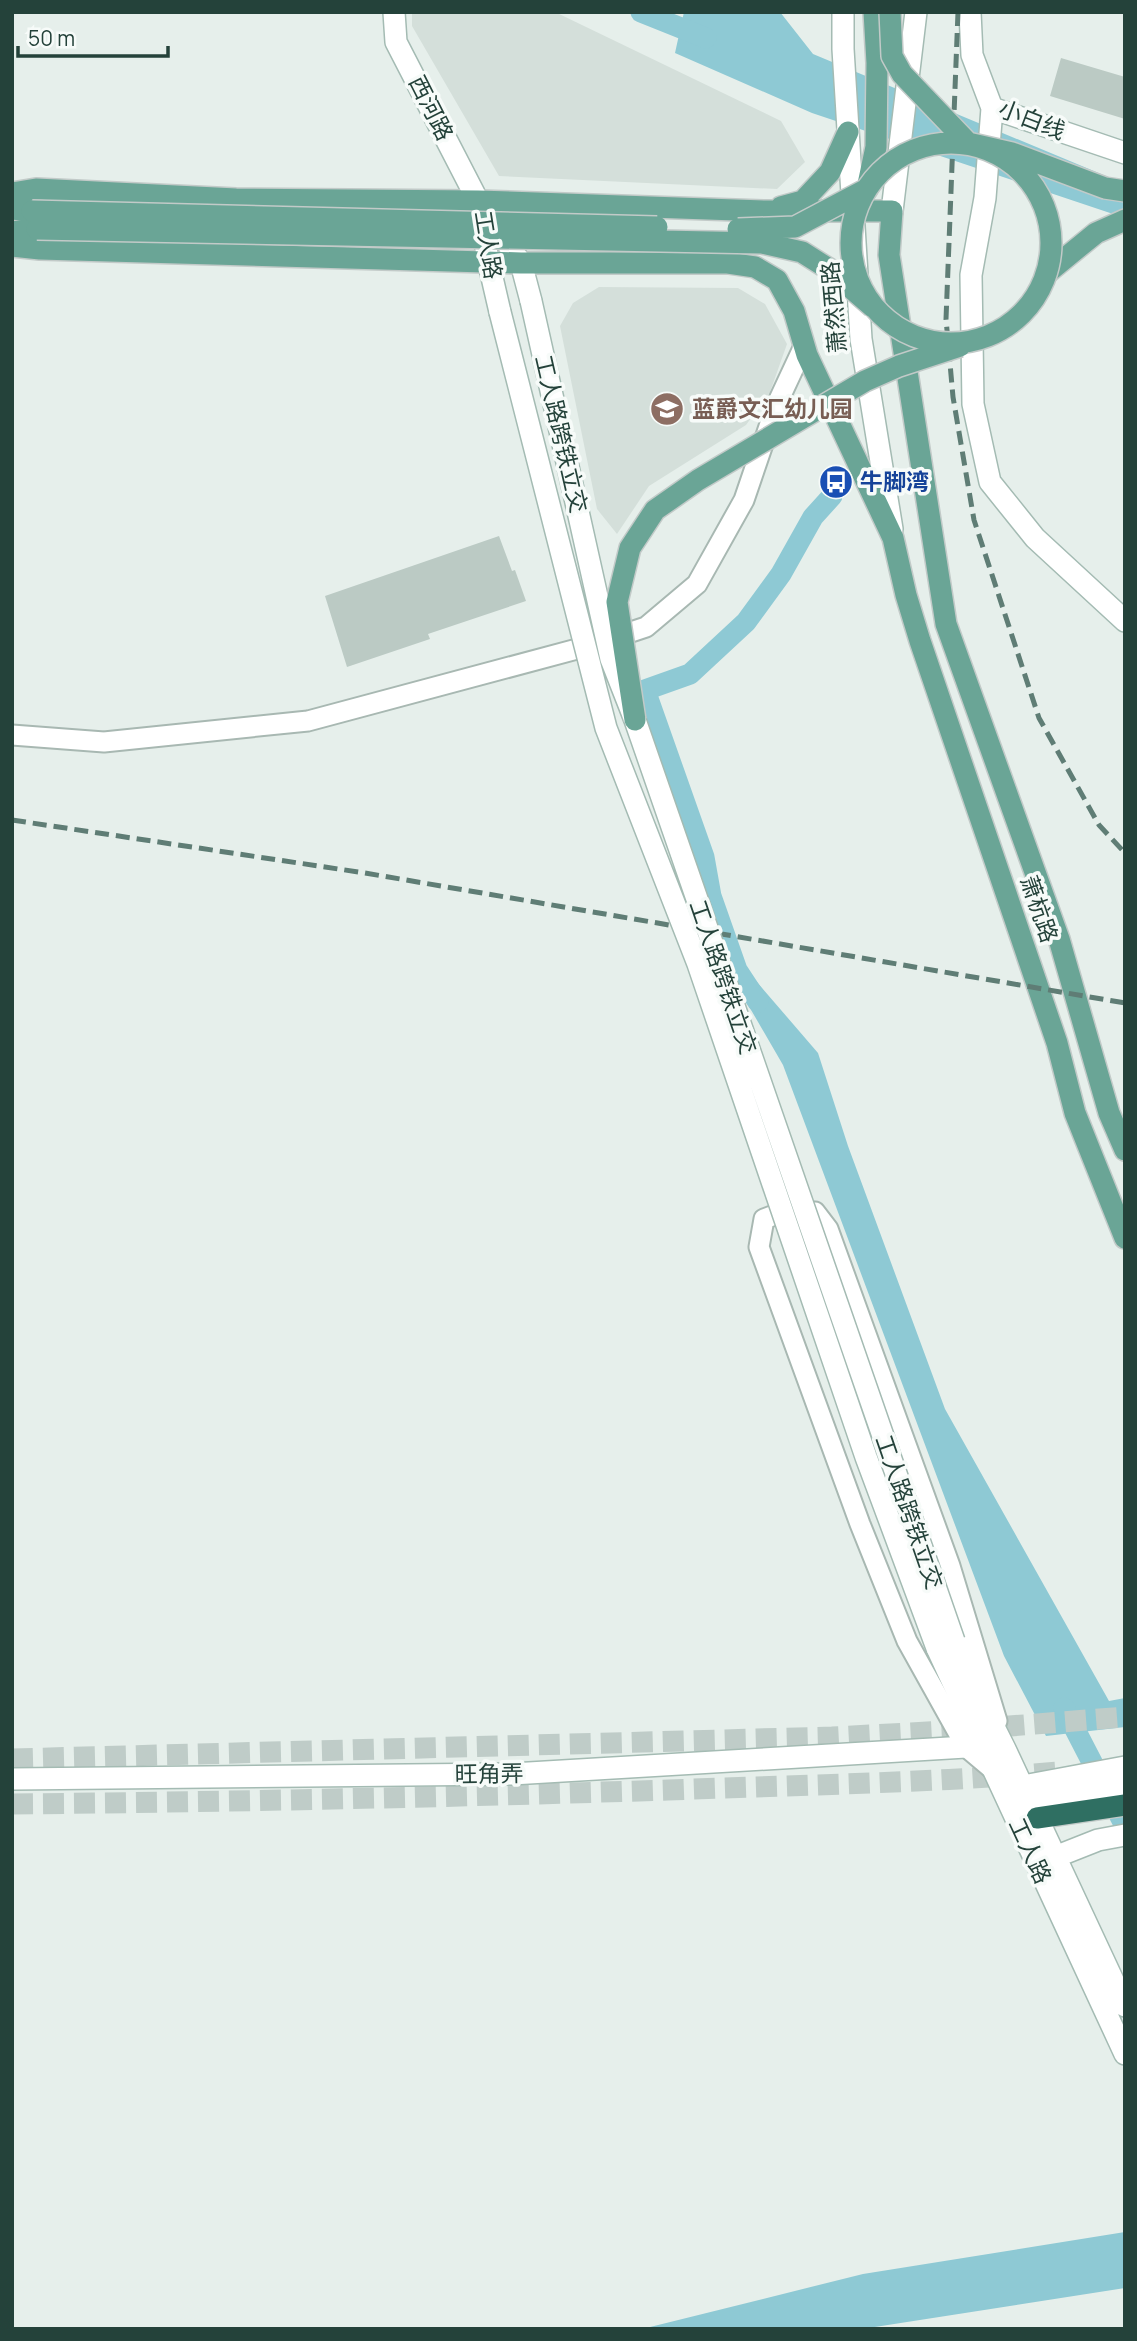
<svg xmlns="http://www.w3.org/2000/svg" width="1137" height="2341" viewBox="0 0 1137 2341" font-family="Manrope,'Noto Sans SC',sans-serif">
<style>
.built{fill:#d4dfda}
.water{fill:#8ec9d4}
.lines{fill:none;stroke-linecap:round;stroke-linejoin:round}
.canal{stroke:#8ec9d4;stroke-width:21}
.building{fill:#bbcac4}
.highway-tunnel{stroke:#bfccc8;stroke-width:21;stroke-dasharray:21 10;stroke-linecap:butt}
.street-casing{stroke:#a8b8b2;stroke-width:23}
.secondary-casing{stroke:#a4bbb3;stroke-width:24}
.primary-casing{stroke:#c2cac8;stroke-width:24}
.highway-casing{stroke:#c2cac8;stroke-width:24}
.street{stroke:#fff;stroke-width:19}
.secondary{stroke:#fff;stroke-width:21}
.primary{stroke:#6aa596;stroke-width:21}
.highway{stroke:#2f6f62;stroke-width:21}
.rail{stroke:#5f7d75;stroke-width:5;stroke-dasharray:14 7;stroke-linecap:butt}
.secondary-bridge-casing{stroke:#a4bbb3;stroke-width:24;stroke-linecap:butt}
.primary-bridge-casing{stroke:#c2cac8;stroke-width:24;stroke-linecap:butt}
.secondary-bridge{stroke:#fff;stroke-width:21}
.primary-bridge{stroke:#6aa596;stroke-width:21}
.labels{text-anchor:middle;stroke-width:7;stroke-linejoin:round;paint-order:stroke}
.street-label{font-size:23px;fill:#24423a;stroke:#f7fbf9}
.education-label{font-size:23px;font-weight:bold;fill:#785e54;stroke:#f7fbf9;text-anchor:start}
.transit-label{font-size:23px;font-weight:bold;fill:#164399;stroke:#f7fbf9;text-anchor:start}
</style>
<rect width="100%" height="100%" fill="#e6efeb"/>
<path class="built" d="M412,12H555L781,121L805,162L777,189L499,176L412,26Z
M599,287L738,288L765,304L787,344L770,392L746,425L649,486L617,534L597,509L560,326L573,303Z"/>
<path class="water" d="M684,12H780L813,54L1125,184V218L812,113L675,53Z
M750,974L818,1053L848,1146L945,1409L1109,1701L1125,1698V1727L1046,1736L1004,1656L783,1065L736,984Z
M1125,2232V2288L862,2329H642L863,2274Z"/>
<g class="lines">
<path class="canal" d="M641,12L706,38
M758,1002L737,970L711,896L704,857L645,690L690,674L746,622L781,574L813,517L832,496
M1064,1708L1125,1826"/>
</g>
<path class="building" d="M1061,58L1125,77V119L1050,96Z
M499,536L512,571L515,570L526,601L428,634L430,639L347,667L325,596Z"/>
<g class="lines">
<path class="highway-tunnel" d="M12,1759L832,1737L946,1731L1125,1717
M12,1804C231,1802 450,1797 668,1790C799,1785 929,1783 1059,1772"/>
<g class="street-casing">
<path id="street" d="M12,735L104,742L308,721L592,645L646,627L697,584L744,500L776,406L804,346
M991,1768L966,1747L907,1641L860,1524L759,1247L764,1219L785,1211L815,1212L828,1229L950,1566L997,1721"/>
</g>
<g class="secondary-casing">
<path id="secondary" d="M394,12L396,42L478,201L521,263L531,301
M843,12V49L861,339L892,529
M970,12L972,55L992,108L1125,153
M992,108L985,198L971,275L973,404L990,482L1035,538L1125,621
M892,211L916,12
M481,220L488,260L500,312
M954,1641L968,1675L1005,1749L1125,2006
M937,1648L1125,2054
M12,1779L512,1774L966,1747
M1023,1786L1125,1767
M1030,1803L1125,1788
M1055,1857L1098,1840L1125,1835"/>
</g>
<g class="primary-casing">
<path id="primary" d="M867,189L876,147L877,63L874,12
M12,193L36,189L236,199L478,201L765,211H892L889,255L946,624L1059,939L1109,1113L1125,1150
M781,207L803,201L830,172L848,132
M12,209L32,211
M12,232L37,229
M12,246L40,249L521,263H728L755,267L777,280L794,311L807,355L893,538L906,595L920,641L1057,1043L1075,1113L1125,1238
M1047,273L1096,233L1125,220"/>
</g>
<g class="highway-casing">
<path id="highway" d="M1037,1818L1125,1805"/>
</g>
<use href="#street" class="street"/>
<use href="#secondary" class="secondary"/>
<use href="#primary" class="primary"/>
<use href="#highway" class="highway"/>
<path class="rail" d="M958,12L946,319L953,397L974,520L1039,718L1099,825L1125,853
M12,820L365,873L1125,1003"/>
<g class="secondary-bridge-casing">
<path id="secondary-bridge" d="M531,301L611,659L635,720L954,1641
M500,312L606,728L698,964L866,1457L937,1648"/>
</g>
<g class="primary-bridge-casing">
<path id="primary-bridge" d="M890,12L892,56L902,74L968,143L1012,153L1105,188L1125,191
M851 243a100 100 0 1 1 200 0a100 100 0 1 1-200 0Z
M32,211L657,227
M37,229L762,243L802,252L829,269L873,307
M738,229L795,227L867,189
M635,720L617,602L630,548L655,510L698,480L865,381L899,366L960,346"/>
</g>
<use href="#secondary-bridge" class="secondary-bridge"/>
<use href="#primary-bridge" class="primary-bridge"/>
</g>
<defs>
<g id="school-disc" transform="scale(1.75)"><circle r="9.5" fill="#8d6e63" stroke="#f7fbf9"/><path d="M0-5L7-2L0 1L-7-2ZM-4 1L0 2.5L4 1V4Q0 6-4 4Z" fill="#fff"/></g>
<g id="bus-disc" transform="scale(1.75)"><circle r="9.5" fill="#1a4fb4" stroke="#f7fbf9"/><path d="M-5-6H5V4H4V6H2V4H-2V6H-4V4H-5ZM-3.5-4V0h7V-4ZM-3.5 1.2v1.5H-2V1.2ZM2 1.2v1.5H3.5V1.2Z" fill="#fff"/></g>
</defs>
<g fill-rule="evenodd">
<use href="#school-disc" x="667" y="409"/>
<use href="#bus-disc" x="836" y="482"/>
</g>
<g class="labels">
<g class="street-label">
<text transform="translate(431 108) rotate(63)" y="8">西河路</text>
<text transform="translate(1032 120) rotate(21)" y="8">小白线</text>
<text transform="translate(488 245) rotate(81)" y="8">工人路</text>
<text transform="translate(834 307) rotate(-95)" y="8">萧然西路</text>
<text transform="translate(561 434) rotate(77)" y="8">工人路跨铁立交</text>
<text transform="translate(1039 909) rotate(71)" y="8">萧杭路</text>
<text transform="translate(723 977) rotate(71)" y="8">工人路跨铁立交</text>
<text transform="translate(909 1512) rotate(71)" y="8">工人路跨铁立交</text>
<text transform="translate(489 1774) rotate(-1)" y="8">旺角弄</text>
<text transform="translate(1030 1851) rotate(65)" y="8">工人路</text>
</g>
<g class="education-label">
<text x="692" y="417">蓝爵文汇幼儿园</text>
</g>
<g class="transit-label">
<text x="860" y="490">牛脚湾</text>
</g>
</g>
<rect width="1137" height="2341" fill="none" stroke="#24423a" stroke-width="28"/>
<path d="M18 46v10h150v-10" fill="none" stroke="#24423a" stroke-width="3.5"/>
<text x="28" y="46" font-size="21" fill="#24423a" stroke="#f7fbf9" stroke-width="5" paint-order="stroke">50 m</text>
</svg>
